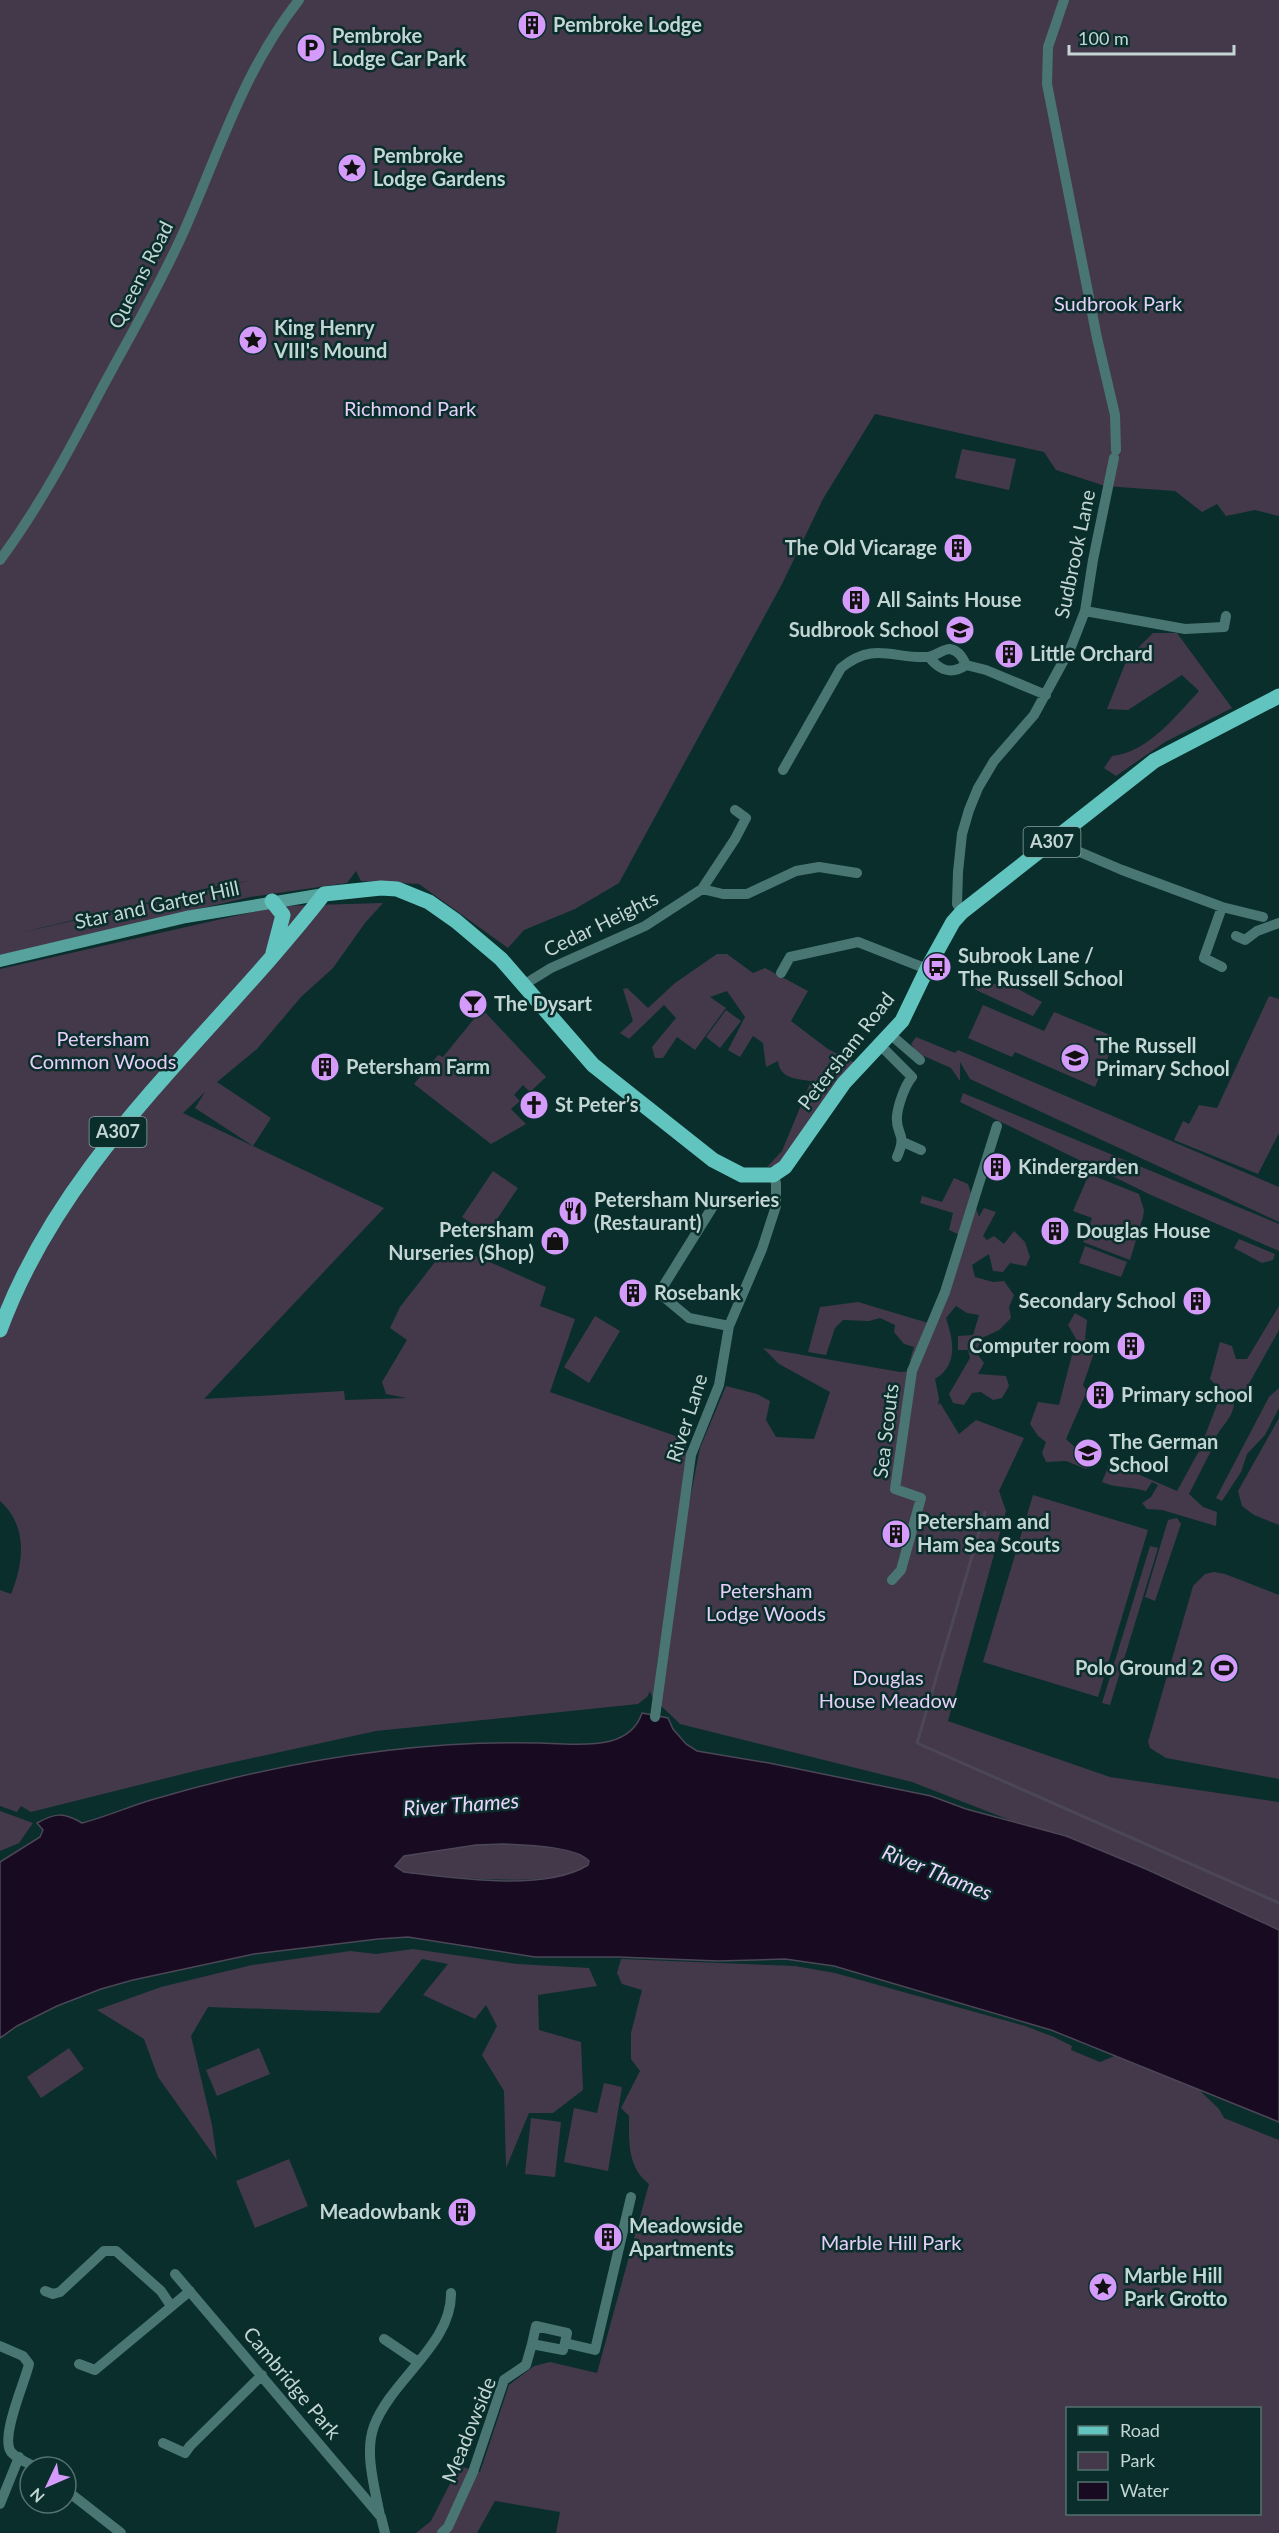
<svg xmlns="http://www.w3.org/2000/svg" width="1279" height="2533" viewBox="0 0 1279 2533" font-family="Lato,sans-serif">
<style>
.green{fill:#44394b;fill-rule:evenodd}
.water{fill:#180a21;stroke:#4b4757;stroke-width:1.5;fill-rule:evenodd}
.lines{fill:none;stroke-linecap:round;stroke-linejoin:round}
.stream{stroke:#4b4757;stroke-width:3}
.street{stroke:#497673;stroke-width:10}
.secondary{stroke:#58a29e;stroke-width:12}
.primary{stroke:#62c4bf;stroke-width:15}
.labels{text-anchor:middle;stroke-width:5;stroke-linejoin:round;paint-order:stroke}
.shield{fill:#092e2c;stroke:#8ba4a2;stroke-width:1.5}
.shield-label{font-size:18px;font-weight:bold;fill:#c3d6d4}
.poi-label{font-size:20px;font-weight:bold;fill:#c3d6d4;stroke:#092e2c;text-anchor:start}
.street-label{font-size:20px;fill:#c3d6d4;stroke:#092e2c}
.park-label{font-size:20px;fill:#e8cffa;stroke:#092e2c}
.water-label{font-size:21px;font-style:italic;fill:#edd4fe;stroke:#092e2c}
</style>
<rect width="100%" height="100%" fill="#092e2c"/>
<path class="green" d="M0,0H1279V516L1255,510L1226,516L1217,504L1202,512L1175,491L1105,486L1056,470L1044,452L875,414L823,499L782,584L619,883L575,909L524,930L508,948L419,884L361,881L356,871L347,883L250,897L0,955ZM248,881L15,934L208,888Z
M962,449L1016,459L1009,490L955,478Z
M1153,633H1177L1232,708L1165,742L1116,776L1104,768L1112,756C1147,753 1177,715 1199,691L1182,675L1128,710L1107,709L1127,659Z
M383,903L365,923L333,968L301,997L257,1049L217,1082L271,1118L253,1146L195,1108L205,1092L183,1113L384,1208L204,1399L344,1391L345,1400L406,1398L386,1394L382,1382L407,1340L390,1328L400,1307L449,1244L546,1287L540,1306L575,1319L550,1392L687,1440L685,1453L692,1445L656,1671L700,1448L726,1386L757,1394L770,1401L766,1420L776,1437L814,1439L830,1392L779,1364L763,1348L900,1372L912,1371L915,1368L910,1360L914,1347L904,1344L894,1332L895,1325L880,1318L869,1321L843,1320L835,1328L826,1355L808,1352L820,1307L858,1302L935,1325L966,1238L949,1230L953,1213L920,1203L922,1196L942,1202L954,1178L968,1184L979,1217L984,1208L996,1212L983,1236L987,1240L994,1236L1004,1244L1014,1231L1025,1242L1030,1257L1026,1266L1010,1263L1003,1272L993,1271L989,1254L972,1265L975,1277L993,1282L1004,1281L1014,1295L1009,1307L1011,1318L999,1330L982,1338L976,1352L984,1363L978,1374L1006,1376L1009,1386L1002,1398L993,1400L981,1392L972,1393L964,1405L953,1403L949,1394L970,1358L968,1350H958V1336L973,1335L979,1315L967,1313L956,1306L946,1318C953,1339 959,1365 935,1379L939,1398L938,1405L940,1403L959,1434L976,1420L1024,1438L999,1491L1006,1511L948,1721L1110,1777L1279,1802V1937L1138,1870L912,1782L680,1724L652,1697L650,1691L647,1697L638,1704L376,1731L203,1769L31,1812L21,1806L17,1812L0,1806V1590L11,1594C24,1562 28,1526 0,1501V969L279,906Z
M717,954H727L753,973L765,968L808,991L791,1021L828,1049L855,1063L784,1161L776,1166L767,1167L782,1151L811,1081C797,1079 780,1079 778,1061L766,1067L763,1043L753,1036L740,1057L728,1050L745,1017L727,991L710,997L726,1008L695,1050L677,1037L663,1058H655L652,1047L676,1018L664,1005L629,1039L620,1033L633,1021L623,989L627,988L648,1008L675,983Z
M977,980L1018,989L1042,1002L1033,1016L976,990L970,983Z
M1269,996L1279,999V1133L1258,1174L1174,1140L1183,1121L1189,1124L1199,1105L1217,1108L1218,1106Z
M983,1005L1044,1031L1054,1012L1110,1035L1102,1052L1109,1055L1095,1087L1015,1052L1012,1057L968,1038Z
M482,1009L546,1077L530,1092L523,1085L514,1095L520,1101L511,1109L526,1124L491,1144L414,1084L438,1055L443,1057Z
M726,1010L741,1021L720,1048L706,1037Z
M916,1037L955,1053L958,1050L1279,1187V1222L970,1079L960,1062V1081L951,1068L917,1053L911,1044Z
M963,1093L1279,1224V1251L1151,1195L960,1102Z
M493,1171L518,1188L487,1234L462,1217Z
M1089,1174L1139,1194L1144,1210L1143,1217L1130,1260L1083,1242L1092,1218L1073,1211Z
M1239,1239L1275,1254L1273,1260L1262,1263L1234,1248Z
M1085,1246L1127,1262L1121,1277L1079,1263Z
M1279,1306V1330L1242,1396L1234,1402C1234,1421 1214,1430 1213,1447L1189,1494L1203,1507L1217,1512L1216,1526L1162,1510L1147,1509L1142,1503L1151,1497L1158,1485L1152,1482L1146,1491C1129,1486 1119,1489 1102,1482L1110,1462L1177,1491L1199,1451L1222,1392L1210,1379L1220,1342L1232,1346L1236,1359H1247Z
M1075,1313L1087,1320L1085,1339L1090,1340L1095,1350L1083,1385L1087,1391L1066,1439L1092,1463L1086,1469L1066,1461L1046,1462L1042,1453L1046,1442L1038,1436L1030,1424L1038,1402L1059,1405L1076,1339L1068,1325Z
M595,1316L620,1331L589,1383L564,1367Z
M1279,1388V1408L1265,1435L1247,1454L1241,1472L1222,1501L1216,1498L1269,1397Z
M1279,1418V1525L1254,1515L1242,1506L1238,1491Z
M1033,1495L1148,1530L1098,1697L983,1662Z
M1177,1518L1181,1524L1155,1601L1145,1597L1168,1520Z
M1150,1546L1158,1548L1110,1705L1102,1703Z
M1214,1572L1225,1574L1279,1595V1779L1166,1758L1150,1748L1148,1742L1193,1586L1205,1574Z
M0,1811L33,1823L19,1843L0,1851Z
M503,1844C523,1845 577,1846 589,1861C576,1892 433,1876 404,1872L394,1866L403,1856L476,1845Z
M413,1949L517,1964L589,1968L597,1986L538,1995L539,2030L581,2042L583,2090L553,2113H529L506,2168L504,2091L482,2055L497,2026L486,2005L475,2019L423,1995L448,1964L422,1959L379,2013L208,2007L191,2036L212,2125L217,2160L158,2077L144,2039L97,2010L161,1987L252,1965L350,1951L376,1954Z
M621,1959L795,1966L835,1973L1025,2026L1054,2037L1072,2046L1071,2050L1100,2062L1127,2051L1172,2064L1219,2109L1224,2118L1279,2140V2533H556L560,2512L495,2501L477,2533H416L431,2521L459,2466L480,2472L509,2385L534,2366L550,2362L597,2373L649,2184C627,2167 629,2141 629,2116L621,2108L640,2071L631,2059V2033L642,1990L622,1984L617,1973ZM1068,2408H1260V2514H1068Z
M69,2048L84,2069L41,2098L27,2077Z
M259,2048L270,2074L217,2096L206,2070Z
M604,2083L622,2087L608,2171L564,2162L574,2108L597,2113Z
M531,2118L561,2122L555,2177L525,2174Z
M289,2159L308,2206L255,2228L236,2181Z"/>
<path class="water" d="M642,1713L668,1718L673,1729L686,1744L697,1751L769,1763L931,1796L966,1809L1066,1836L1146,1869L1279,1930V2122L1051,2030L834,1966L785,1959L718,1961L618,1957H535L408,1937L378,1939L254,1954L133,1980L101,1989L57,2006L17,2026L0,2038V1862L40,1837L43,1830L37,1823C55,1813 63,1812 82,1823C105,1817 128,1807 151,1800C283,1761 426,1737 564,1744C593,1745 631,1746 642,1713ZM503,1844C523,1845 577,1846 589,1861L588,1865C545,1892 453,1878 404,1872L395,1866L404,1856L476,1845Z"/>
<g class="lines">
<path class="stream" d="M985,1512L917,1743L1279,1903"/>
<path class="street" d="M1064,0L1048,47L1047,84L1097,338L1115,415L1116,450
M0,560C40,506 71,447 102,388C130,336 160,285 184,231C220,150 243,71 299,0
M1085,611L1185,629L1224,627L1226,616
M929,657C940,671 951,675 966,665
M783,770L841,668C874,641 893,659 927,657C935,657 942,649 950,649C958,650 963,658 966,665L986,670L1046,695
M1059,837L1068,847L1122,870L1222,907L1263,917
M702,889L723,894H747L796,871L819,867L857,873
M962,912L957,904L958,872L962,834L969,810L978,788L994,761L1034,715L1071,647L1085,611L1093,560L1114,458
M1236,936L1245,940L1257,931L1279,923
M1222,967L1204,958L1222,907
M781,973L790,957L858,942L927,969
M525,984L551,968L645,926L702,889L735,839L746,818L735,810
M891,1035L920,1060
M881,1046L912,1077C905,1085 898,1105 897,1116C895,1135 908,1132 897,1157
M903,1142L921,1150
M715,1203L659,1293L689,1318L729,1326
M892,1580L901,1570L921,1498L895,1489L912,1371L945,1292L997,1126
M655,1717L691,1455L719,1385L729,1326L762,1249L776,1206V1183L773,1175
M175,2274L381,2517L385,2533
M45,2291L53,2294L60,2292L104,2251H116L161,2291L171,2306
M384,2339L418,2362
M532,2344L536,2326L567,2333L565,2343
M0,2346L23,2356L29,2364C25,2382 0,2437 11,2452C16,2458 28,2463 35,2467
M79,2364L95,2370L190,2291
M163,2443L185,2453L190,2446L262,2375
M66,2490L121,2533
M0,2504L19,2457
M380,2516C375,2488 364,2453 374,2426C392,2379 452,2344 451,2293
M442,2533L448,2527L473,2472L504,2380L526,2365L532,2344L563,2350L565,2343L595,2350L631,2197"/>
<path class="secondary" d="M0,961L186,917L324,894"/>
<path class="primary" d="M272,901L283,915L273,953
M0,1330C64,1155 213,1037 324,894L381,888L397,889L429,902L456,921L501,959L593,1065L713,1160L742,1175H773L785,1167L844,1083L902,1021L927,969L953,922L962,912L1154,761L1279,696"/>
</g>
<defs>
<g id="building-disc" transform="scale(1.5)"><circle r="9.5" fill="#d59bfa" stroke="#092e2c"/><path d="M-4-6H4V6H1V3H-1V6H-4ZM-2.5-4.3h1.7v1.8h-1.7ZM.8-4.3h1.7v1.8H.8ZM-2.5-1h1.7V.8h-1.7ZM.8-1h1.7V.8H.8Z" fill="#111"/></g>
<g id="parking-disc" transform="scale(1.5)"><circle r="9.5" fill="#d59bfa" stroke="#092e2c"/><path d="M-3.5-5.5H1a3.5 3.5 0 0 1 0 7H-1V5.5H-3.5ZM-1-3.4V-.6H.8a1.4 1.4 0 0 0 0-2.8Z" fill="#111"/></g>
<g id="sight-disc" transform="scale(1.5)"><circle r="9.5" fill="#d59bfa" stroke="#092e2c"/><path d="M0-6L1.8-2.2L6-1.7L2.9 1.2L3.7 5.4L0 3.3L-3.7 5.4L-2.9 1.2L-6-1.7L-1.8-2.2Z" fill="#111"/></g>
<g id="school-disc" transform="scale(1.5)"><circle r="9.5" fill="#d59bfa" stroke="#092e2c"/><path d="M0-5L7-2L0 1L-7-2ZM-4 1L0 2.5L4 1V4Q0 6-4 4Z" fill="#111"/></g>
<g id="bus-disc" transform="scale(1.5)"><circle r="9.5" fill="#d59bfa" stroke="#092e2c"/><path d="M-5-6H5V4H4V6H2V4H-2V6H-4V4H-5ZM-3.5-4V0h7V-4ZM-3.5 1.2v1.5H-2V1.2ZM2 1.2v1.5H3.5V1.2Z" fill="#111"/></g>
<g id="bar-disc" transform="scale(1.5)"><circle r="9.5" fill="#d59bfa" stroke="#092e2c"/><path d="M-6-5H6L.8 .8V4.5H3.5V6h-7V4.5H-.8V.8Z" fill="#111"/></g>
<g id="church-disc" transform="scale(1.5)"><circle r="9.5" fill="#d59bfa" stroke="#092e2c"/><path d="M-1.2-6h2.4v3.5h3.3v2.4h-3.3V6h-2.4V-.1h-3.3v-2.4h3.3Z" fill="#111"/></g>
<g id="restaurant-disc" transform="scale(1.5)"><circle r="9.5" fill="#d59bfa" stroke="#092e2c"/><path d="M-5-6h1v4h1v-4h1v4h1v-4h1v5L-1.5 .5V6h-2V.5L-5-1ZM5-6V6H3V1.5H1.5Q1.5-4 5-6Z" fill="#111"/></g>
<g id="shop-disc" transform="scale(1.5)"><circle r="9.5" fill="#d59bfa" stroke="#092e2c"/><path d="M-5-2.5h2.3a2.7 3.5 0 0 1 5.4 0H5L5.5 6h-11ZM-1.5-2.5h3a1.5 2.3 0 0 0-3 0Z" fill="#111"/></g>
<g id="stadium-disc" transform="scale(1.5)"><circle r="9.5" fill="#d59bfa" stroke="#092e2c"/><path d="M0-5a6.5 5 0 1 0 0 10a6.5 5 0 1 0 0-10ZM-3.5-1.8h7v3.6h-7Z" fill="#111"/></g>
</defs>
<g fill-rule="evenodd">
<use href="#building-disc" x="532" y="25"/>
<use href="#parking-disc" x="311" y="48"/>
<use href="#sight-disc" x="352" y="168"/>
<use href="#sight-disc" x="253" y="340"/>
<use href="#building-disc" x="958" y="548"/>
<use href="#building-disc" x="856" y="600"/>
<use href="#school-disc" x="960" y="630"/>
<use href="#building-disc" x="1009" y="654"/>
<use href="#bus-disc" x="937" y="967"/>
<use href="#bar-disc" x="473" y="1004"/>
<use href="#school-disc" x="1075" y="1058"/>
<use href="#building-disc" x="325" y="1067"/>
<use href="#church-disc" x="534" y="1105"/>
<use href="#building-disc" x="997" y="1167"/>
<use href="#restaurant-disc" x="573" y="1211"/>
<use href="#building-disc" x="1055" y="1231"/>
<use href="#shop-disc" x="555" y="1241"/>
<use href="#building-disc" x="633" y="1293"/>
<use href="#building-disc" x="1197" y="1301"/>
<use href="#building-disc" x="1131" y="1346"/>
<use href="#building-disc" x="1100" y="1395"/>
<use href="#school-disc" x="1088" y="1453"/>
<use href="#building-disc" x="896" y="1534"/>
<use href="#stadium-disc" x="1224" y="1668"/>
<use href="#building-disc" x="462" y="2212"/>
<use href="#building-disc" x="608" y="2237"/>
<use href="#sight-disc" x="1103" y="2287"/>
</g>
<g class="labels">
<g class="shield">
<rect x="1023.5" y="827" width="57" height="30" rx="4.5"/>
<rect x="89.5" y="1117" width="57" height="30" rx="4.5"/>
</g>
<g class="shield-label">
<text x="1052" y="848">A307</text>
<text x="118" y="1138">A307</text>
</g>
<g class="poi-label">
<text x="553" y="32">Pembroke Lodge</text>
<text x="332" y="43">Pembroke<tspan x="332" dy="23">Lodge Car Park</tspan></text>
<text x="373" y="163">Pembroke<tspan x="373" dy="23">Lodge Gardens</tspan></text>
<text x="274" y="335">King Henry<tspan x="274" dy="23">VIII's Mound</tspan></text>
<text x="937" y="555" text-anchor="end">The Old Vicarage</text>
<text x="877" y="607">All Saints House</text>
<text x="939" y="637" text-anchor="end">Sudbrook School</text>
<text x="1030" y="661">Little Orchard</text>
<text x="958" y="963">Subrook Lane /<tspan x="958" dy="23">The Russell School</tspan></text>
<text x="494" y="1011">The Dysart</text>
<text x="1096" y="1053">The Russell<tspan x="1096" dy="23">Primary School</tspan></text>
<text x="346" y="1074">Petersham Farm</text>
<text x="555" y="1112">St Peter’s</text>
<text x="1018" y="1174">Kindergarden</text>
<text x="594" y="1207">Petersham Nurseries<tspan x="594" dy="23">(Restaurant)</tspan></text>
<text x="534" y="1237" text-anchor="end">Petersham<tspan x="534" dy="23">Nurseries (Shop)</tspan></text>
<text x="1076" y="1238">Douglas House</text>
<text x="654" y="1300">Rosebank</text>
<text x="1176" y="1308" text-anchor="end">Secondary School</text>
<text x="1110" y="1353" text-anchor="end">Computer room</text>
<text x="1121" y="1402">Primary school</text>
<text x="1109" y="1449">The German<tspan x="1109" dy="23">School</tspan></text>
<text x="917" y="1529">Petersham and<tspan x="917" dy="23">Ham Sea Scouts</tspan></text>
<text x="1203" y="1675" text-anchor="end">Polo Ground 2</text>
<text x="441" y="2219" text-anchor="end">Meadowbank</text>
<text x="629" y="2233">Meadowside<tspan x="629" dy="23">Apartments</tspan></text>
<text x="1124" y="2283">Marble Hill<tspan x="1124" dy="23">Park Grotto</tspan></text>
</g>
<g class="street-label">
<text transform="translate(141 275) rotate(-63)" y="7">Queens Road</text>
<text transform="translate(1075 554) rotate(-78)" y="7">Sudbrook Lane</text>
<text transform="translate(157 905) rotate(-12)" y="7">Star and Garter Hill</text>
<text transform="translate(601 924) rotate(-26)" y="7">Cedar Heights</text>
<text transform="translate(846 1051) rotate(-52)" y="7">Petersham Road</text>
<text transform="translate(687 1418) rotate(-72)" y="7">River Lane</text>
<text transform="translate(886 1431) rotate(-83)" y="7">Sea Scouts</text>
<text transform="translate(292 2383) rotate(50)" y="7">Cambridge Park</text>
<text transform="translate(469 2430) rotate(-68)" y="7">Meadowside</text>
</g>
<g class="park-label">
<text x="1118" y="311">Sudbrook Park</text>
<text x="410" y="416">Richmond Park</text>
<text x="103" y="1046">Petersham<tspan x="103" dy="23">Common Woods</tspan></text>
<text x="766" y="1598">Petersham<tspan x="766" dy="23">Lodge Woods</tspan></text>
<text x="888" y="1685">Douglas<tspan x="888" dy="23">House Meadow</tspan></text>
<text x="891" y="2250">Marble Hill Park</text>
</g>
<g class="water-label">
<text transform="translate(461 1805) rotate(-4)" y="7">River Thames</text>
<text transform="translate(937 1873) rotate(22)" y="7">River Thames</text>
</g>
</g>
<rect x="1066" y="2407" width="195" height="108" fill="#092e2c" stroke="#53716f" stroke-width="1.5"/>
<rect x="1078" y="2426" width="30" height="9" fill="#62c4bf" stroke="#53716f" stroke-width="1.5"/>
<text x="1120" y="2437" font-size="18" fill="#c3d6d4">Road</text>
<rect x="1078" y="2452" width="30" height="18" fill="#44394b" stroke="#53716f" stroke-width="1.5"/>
<text x="1120" y="2467" font-size="18" fill="#c3d6d4">Park</text>
<rect x="1078" y="2482" width="30" height="18" fill="#180a21" stroke="#53716f" stroke-width="1.5"/>
<text x="1120" y="2497" font-size="18" fill="#c3d6d4">Water</text>
<g transform="translate(48 2485) rotate(226)"><circle r="28" fill="#092e2c" stroke="#53716f" stroke-width="1.5"/>
<path d="M0-4.5L10 22L0 15L-10 22Z" fill="#d59bfa"/>
<text y="-9" font-size="16" font-weight="bold" text-anchor="middle" fill="#c3d6d4">N</text>
</g>
<path d="M1069 45v9h165v-9" fill="none" stroke="#c3d6d4" stroke-width="3"/>
<text x="1078" y="45" font-size="18" fill="#c3d6d4" stroke="#092e2c" stroke-width="4.5" paint-order="stroke">100 m</text>
</svg>
